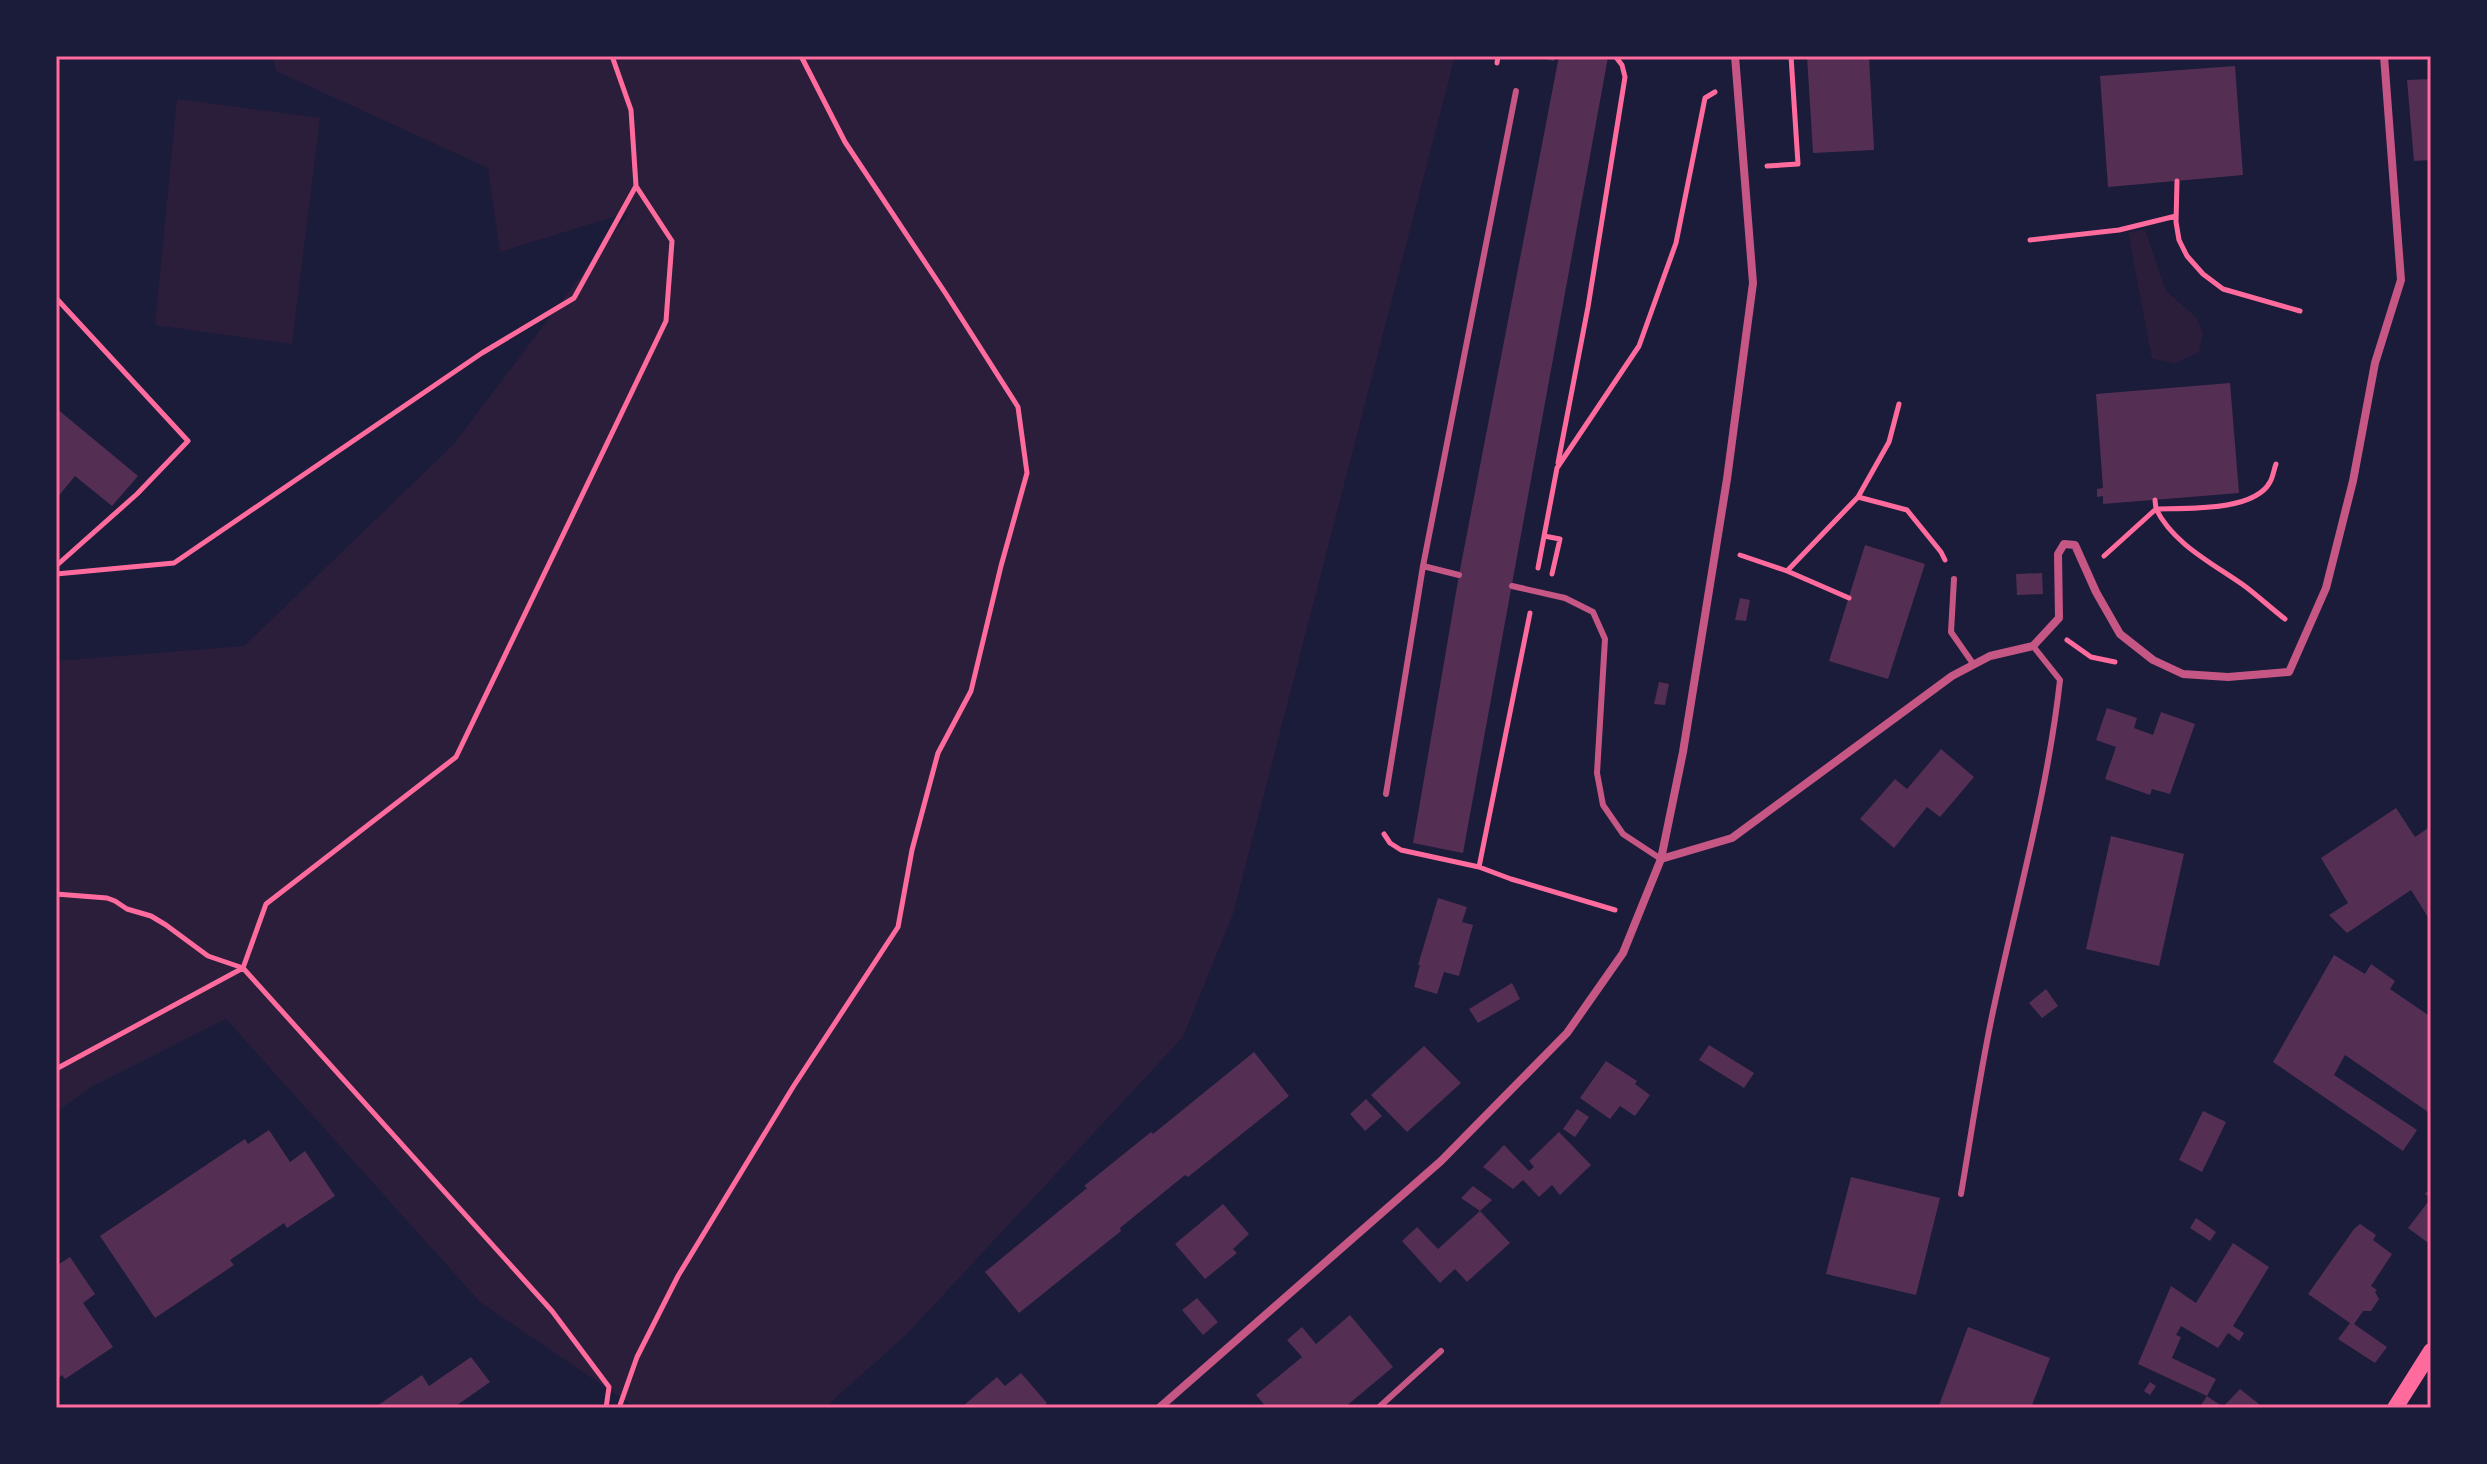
<svg xmlns="http://www.w3.org/2000/svg" width="2487" height="1464" viewBox="0 0 2487 1464" font-family="'Golos Text',sans-serif">
<style>
.green{fill:#2a1e3b}
.building{fill:#542f53}
.lines{fill:none;stroke-linecap:round;stroke-linejoin:round}
.path{stroke:#ff6b9d;stroke-width:5}
.service{stroke:#c65784;stroke-width:6}
.minor{stroke:#c65784;stroke-width:8}
.secondary{stroke:#ff6b9d;stroke-width:16}
.neatline{fill:none;stroke:#ff6b9d;stroke-width:3}
</style>
<rect width="100%" height="100%" fill="#1b1b3a"/>
<path class="green" d="M273,56H1455L1233,914L1183,1037L906,1335L824,1408H636L480,1302L226,1019L93,1086L56,1112V661L244,646L454,444L629,212L500,252L488,168L276,71Z
M177,99L320,118L292,344L155,325Z
M2145,230L2166,291L2197,318L2203,334L2199,352L2175,363L2152,359L2128,232Z"/>
<path class="building" d="M1530,56H1555L1554,61Z
M1559,56L1608,57L1463,853L1413,843L1459,575Z
M1807,56H1869L1874,150L1813,153Z
M2235,66L2243,175L2108,187L2100,76Z
M2431,79V160L2414,161L2407,80Z
M2230,383L2239,493L2103,504V496L2097,497V489L2103,488L2096,394Z
M56,408L138,476L112,506L75,476L56,499Z
M1865,545L1925,564L1888,679L1829,661Z
M2042,573L2043,594L2017,595L2016,574Z
M1740,598L1750,600L1746,621L1735,620Z
M1659,682L1669,684L1665,705L1654,704Z
M2107,708L2137,718L2134,728L2153,735L2161,712L2195,724L2170,794L2152,789L2150,795L2105,779L2116,747L2096,740Z
M1941,749L1974,777L1940,817L1927,807L1894,848L1860,819L1895,779L1907,789Z
M2396,808L2415,837L2431,826V922L2411,890L2347,933L2329,915L2348,903L2321,858Z
M2111,836L2184,854L2159,966L2086,949Z
M1438,898L1467,907L1462,922L1473,925L1459,976L1444,972L1437,994L1414,987L1420,965H1418Z
M2334,955L2365,974L2371,964L2395,981L2390,989L2431,1017V1114L2345,1055L2334,1075L2417,1130L2403,1151L2273,1062Z
M1512,983L1520,999L1478,1023L1469,1009Z
M2046,989L2058,1006L2042,1018L2029,1003Z
M1709,1045L1754,1073L1744,1088L1699,1060Z
M1424,1046L1461,1083L1407,1132L1371,1095Z
M1254,1052L1289,1096L1188,1177L1185,1175L1120,1228L1121,1231L1019,1313L985,1272L1087,1188L1084,1186L1151,1132L1153,1134Z
M1606,1061L1637,1081L1635,1084L1650,1095L1635,1116L1620,1106L1610,1119L1580,1098Z
M1366,1099L1382,1116L1365,1131L1350,1114Z
M1577,1109L1589,1117L1575,1137L1563,1129Z
M2203,1111L2226,1122L2202,1172L2179,1160Z
M269,1130L290,1162L305,1151L335,1196L287,1228L284,1223L230,1260L234,1265L155,1318L100,1236L245,1139L248,1144Z
M1559,1132L1591,1165L1560,1195L1552,1185L1539,1197L1523,1180L1513,1189L1483,1167L1504,1145L1529,1171L1534,1167L1529,1161Z
M1851,1177L1940,1198L1916,1295L1826,1274Z
M1473,1186L1492,1200L1480,1211L1510,1243L1467,1282L1455,1269L1440,1283L1402,1241L1417,1227L1438,1249L1480,1211L1461,1198Z
M2431,1187V1245L2408,1228L2431,1198L2425,1194Z
M1223,1204L1249,1234L1233,1249L1237,1253L1205,1279L1175,1244Z
M2196,1218L2216,1232L2210,1241L2190,1228Z
M2360,1224L2376,1235L2373,1240L2392,1254L2371,1286L2377,1290L2375,1292L2379,1299L2371,1311H2363L2354,1324L2387,1347L2375,1363L2338,1339L2350,1323L2308,1294L2354,1229Z
M2233,1243L2269,1267L2233,1326L2244,1333L2239,1341L2228,1333L2218,1348L2181,1326L2176,1335L2181,1337L2172,1358L2216,1379L2207,1396L2138,1364L2171,1286L2196,1303Z
M70,1257L95,1294L83,1303L113,1347L65,1379L62,1375L56,1380V1266Z
M1197,1298L1218,1322L1203,1335L1182,1310Z
M1350,1315L1393,1367L1344,1408H1267L1256,1395L1302,1357L1287,1340L1302,1327L1316,1344Z
M1968,1327L2050,1358L2031,1408H1938Z
M471,1357L490,1382L453,1408H374L422,1375L429,1386Z
M1021,1373L1047,1403L1042,1408H965L963,1406L997,1377L1005,1386Z
M2150,1382L2156,1386L2150,1395L2144,1391Z
M2240,1389L2264,1408H2199L2207,1396L2223,1407Z"/>
<g class="lines">
<path class="path" d="M1497,63L1498,56
M1767,166L1798,164L1791,56
M2177,181L2176,222L2179,240L2187,256L2203,274L2223,289L2300,311
M2030,240L2119,230L2176,216
M56,298L188,441L137,494L56,566
M1558,463L1588,307L1625,77L1622,65L1615,56
M1858,497L1907,510L1941,552L1945,560
M2155,500L2156,509C2185,508 2254,512 2270,482C2273,477 2274,469 2276,464
M1544,536L1560,539L1552,574
M1740,555L1787,571L1858,497L1889,442L1899,404
M2104,556L2156,509C2174,545 2214,564 2246,587C2259,597 2272,609 2285,619
M1538,568L1557,468L1639,346L1676,243L1705,98L1715,92
M1787,571L1849,598
M56,574L174,563L482,353L574,298L636,186L631,110L612,56
M2067,640L2091,657L2115,662
M1384,834L1390,843L1401,850L1479,867L1530,613
M1479,867L1511,879L1615,910
M56,894L107,898L115,901L127,909L151,916L166,925L208,956L243,968L552,1311L609,1387L606,1408
M56,1069L243,968L266,904L456,757L666,321L672,241L636,186
M619,1408L637,1357L678,1276L793,1087L898,927L912,850L938,753L971,691L1001,566L1027,473L1018,407L946,294L845,142L801,56"/>
<path class="service" d="M1423,566L1459,575
M1954,579L1951,632L1974,665
M1512,586L1565,598L1593,612L1605,639L1597,773L1603,805L1623,834L1661,859
M1386,794L1423,566L1516,91
M1961,1194C1972,1130 1981,1065 1995,1002C2018,895 2048,789 2060,680L2033,646
M1378,1408L1441,1351"/>
<path class="minor" d="M1661,859L1732,838L1952,676L1990,656L2033,646L2059,618L2058,554L2064,544L2075,545L2096,592L2120,634L2153,660L2183,674L2228,677L2289,672L2326,588L2353,481L2375,363L2401,280L2384,56
M1159,1408L1441,1161L1567,1033L1623,953L1661,859L1683,752L1727,479L1753,283L1735,56"/>
<path class="secondary" d="M2395,1408L2431,1351"/>
</g>
<rect width="2487" height="1464" fill="none" stroke="#1b1b3a" stroke-width="116"/>
<rect x="58" y="58" width="2371" height="1348" class="neatline"/>
</svg>
